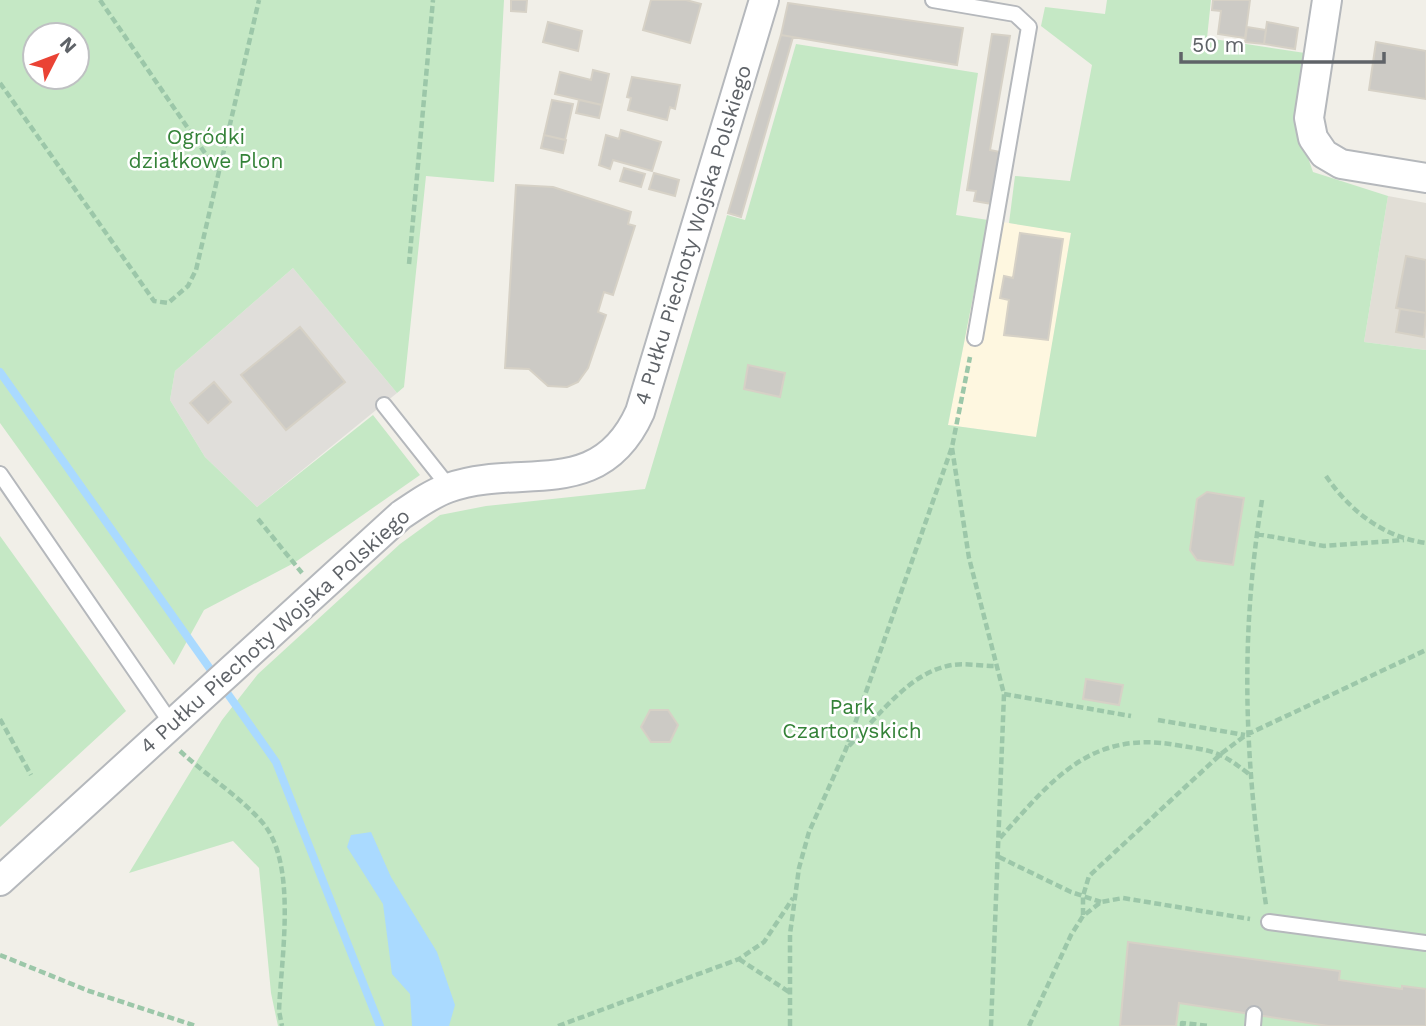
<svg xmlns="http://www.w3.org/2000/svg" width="1426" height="1026" viewBox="0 0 1426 1026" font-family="'Work Sans',sans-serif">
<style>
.commercial{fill:#fef7e0}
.industrial{fill:#e0deda}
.education{fill:#e1ded6}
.green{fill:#c5e8c5;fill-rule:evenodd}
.water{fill:#aadaff}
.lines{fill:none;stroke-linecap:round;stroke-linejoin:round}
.stream{stroke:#aadaff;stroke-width:8}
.building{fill:#cccac5;stroke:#d6d1c6;stroke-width:2}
.lane-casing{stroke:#b5b8bc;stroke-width:18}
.street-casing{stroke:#b5b8bc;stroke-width:32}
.path{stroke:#9cc7a9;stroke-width:4.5;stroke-dasharray:7 3.5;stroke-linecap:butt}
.lane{stroke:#fff;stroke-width:14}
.street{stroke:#fff;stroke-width:28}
.labels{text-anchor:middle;stroke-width:5;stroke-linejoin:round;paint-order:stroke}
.park-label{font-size:21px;fill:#348238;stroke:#fff}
.street-label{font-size:21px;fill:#5f6368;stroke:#fff}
</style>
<rect width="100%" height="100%" fill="#f1efe8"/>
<path class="commercial" d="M988,220L1071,232L1037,437L948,425Z"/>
<path class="industrial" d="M293,268L397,393L257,507L205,457L170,400L175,371Z"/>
<path class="education" d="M1388,196L1426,203V350L1364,342Z"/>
<path class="green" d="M0,0H504L494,182L426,176L404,387L397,393L293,268L175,371L170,400L205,457L257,507L373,415L420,475L294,563L204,610L174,665L0,423ZM35,35H77V77H35Z
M1107,0H1211L1207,38L1305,53L1297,126L1313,172L1388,196L1364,342L1426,350V1026H278L271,993L259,868L233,841L129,873L222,720L258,674L400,544L440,515L486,506L645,489L727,215L745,220L796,44L978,73L956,215L988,220L948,425L1036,437L1071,233L1009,223L1015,176L1070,181L1092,65L1041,26L1045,7L1105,14Z
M0,536L126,711L0,827Z"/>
<path class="water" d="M371,832L391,877L437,952L455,1005L449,1026H412L410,994L392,974L383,904L347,847L351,835Z"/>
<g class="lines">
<path class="stream" d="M0,372L276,762L380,1026"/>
</g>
<path class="building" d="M511,0H527L526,12L511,11Z
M651,0H686L701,4L690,43L643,30Z
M1213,0H1250L1245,38L1218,34L1221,11L1212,10Z
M788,3L963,28L957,65L781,35Z
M548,22L582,31L578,51L543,42Z
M1267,22L1298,28L1295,49L1264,44Z
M1247,27L1266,30L1264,44L1245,42Z
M992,34L1010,36L990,150L1000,152L992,204L974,201L976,191L967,190Z
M781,35L793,37L741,217L728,213Z
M1376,42L1426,51V99L1369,90Z
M593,70L609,74L602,105L555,94L560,72L591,80Z
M632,77L680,85L675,109L670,107L667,120L628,110L631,98L627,97Z
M552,100L573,104L565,140L544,135Z
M579,100L602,105L599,118L576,113Z
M621,130L661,142L652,171L613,160L610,169L599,165L606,135L619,139Z
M544,135L566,140L563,153L541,148Z
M624,168L645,174L641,187L620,181Z
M654,173L679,180L675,196L649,189Z
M516,185L553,187L631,212L628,224L635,226L613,295L604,292L598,312L606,315L588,368L578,382L567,387L548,386L529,369L505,368Z
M1020,233L1063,239L1048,340L1004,335L1009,300L1000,298L1004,276L1013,278Z
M1406,256L1426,260V313L1396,308Z
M1400,309L1426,313L1424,337L1396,332Z
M300,327L345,382L286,430L241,375Z
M748,365L785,373L780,397L744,389Z
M214,382L231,402L208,423L190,403Z
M1207,492L1244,498L1233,565L1197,560L1190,550L1197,499Z
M1086,679L1123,685L1119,705L1083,699Z
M650,710H668L678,725L670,742H651L641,727Z
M1128,942L1340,971L1339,980L1402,989V986L1426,989V1026H1328L1179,1003L1176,1026H1120Z"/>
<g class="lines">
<g class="lane-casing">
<path id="lane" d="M933,0L1015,14L1029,27L975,338
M384,405L449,487
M0,474L171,723
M1269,922L1426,943
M1253,1026L1254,1014"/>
</g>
<g class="street-casing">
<path id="street" d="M1327,0L1309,118L1313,138L1324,154L1341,164L1426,178
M0,881L401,515C416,505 431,494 448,488C522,462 599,503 640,412L764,0"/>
</g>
<path class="path" d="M100,0L218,172
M0,83L154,301L168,303L188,286L196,270L259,0
M409,264L433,0
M952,448L969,558L1004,694L991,1026
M1326,476C1350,511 1383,537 1426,543
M1262,500C1239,642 1245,764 1266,905
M258,519L302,573
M1257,534L1324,546L1404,540
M1004,694L1131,716
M0,719L31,775
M1158,720L1245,735
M849,746C879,716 909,672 952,665C966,663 982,666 996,666
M180,751C207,776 238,795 262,822C298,863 281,958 279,1011L282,1026
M1000,838C1052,780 1090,730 1176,745C1213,751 1218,750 1249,774
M999,857L1071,892L1101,902
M1083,915V896L1089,876L1222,753L1246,735L1426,650
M0,955L89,991L196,1026
M739,959L789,992
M558,1026L739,959L764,942L793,898
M790,1026V934L799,868L809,832L846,749L952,447L970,357
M1029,1026L1071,935L1083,916L1101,902L1123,898L1250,919
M1182,1026V1023L1209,1026"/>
<use href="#lane" class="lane"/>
<use href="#street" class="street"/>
</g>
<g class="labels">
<g class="park-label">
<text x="206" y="144">Ogródki<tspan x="206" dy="24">działkowe Plon</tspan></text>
<text x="852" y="714">Park<tspan x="852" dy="24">Czartoryskich</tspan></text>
</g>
<g class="street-label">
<text transform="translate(693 235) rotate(-73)" y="7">4 Pułku Piechoty Wojska Polskiego</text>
<text transform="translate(275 631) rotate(-42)" y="7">4 Pułku Piechoty Wojska Polskiego</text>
</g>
</g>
<g transform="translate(56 56) rotate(48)"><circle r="33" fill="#ffffff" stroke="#bfc1c3" stroke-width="2"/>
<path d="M0-5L12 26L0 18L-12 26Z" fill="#ea4335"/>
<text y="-10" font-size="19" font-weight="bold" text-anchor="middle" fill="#5f6368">N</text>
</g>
<path d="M1181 52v10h203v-10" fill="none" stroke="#5f6368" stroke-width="3.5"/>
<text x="1192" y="52" font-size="21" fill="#5f6368" stroke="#ffffff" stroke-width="5" paint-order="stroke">50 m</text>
</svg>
